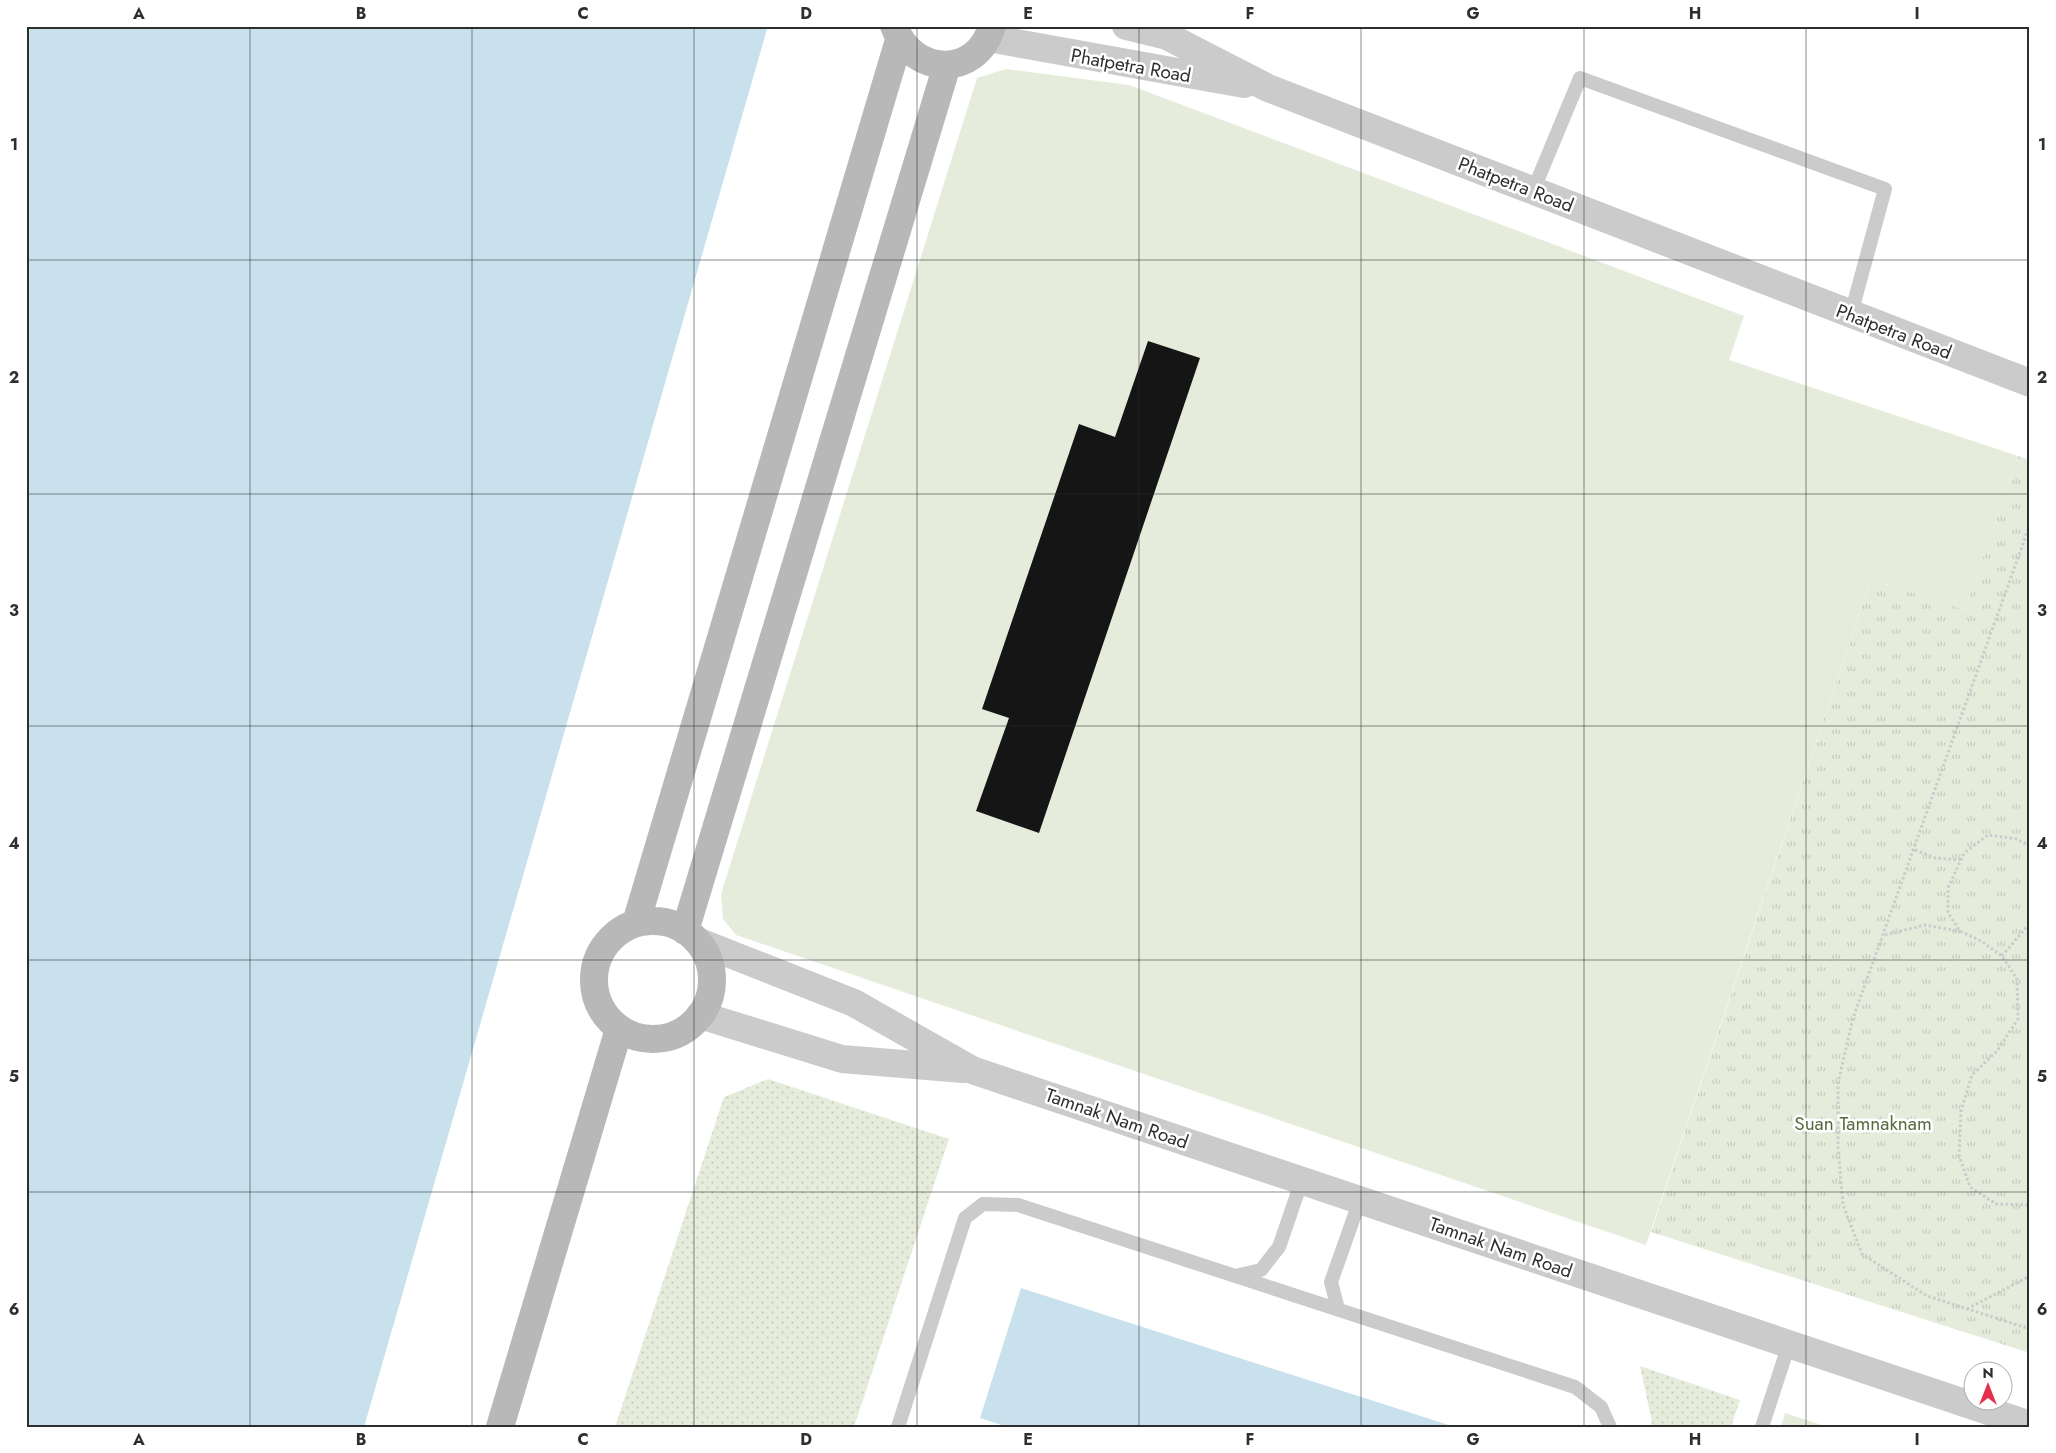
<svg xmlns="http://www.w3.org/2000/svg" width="2056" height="1453" viewBox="0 0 2056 1453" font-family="Jost,sans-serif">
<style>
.grass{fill:#e6ecdc}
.park{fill:url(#park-tufts)}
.garden{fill:url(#garden-dots)}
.water{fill:#c8e1ec}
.building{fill:#151515}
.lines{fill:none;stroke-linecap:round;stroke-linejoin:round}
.path{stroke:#cbcbcb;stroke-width:3;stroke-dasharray:2.5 2.5;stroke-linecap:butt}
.service{stroke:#cbcbcb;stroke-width:14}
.tertiary{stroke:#cbcbcb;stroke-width:28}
.secondary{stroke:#b8b8b8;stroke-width:28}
.grid{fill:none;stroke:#2e2e2e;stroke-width:1;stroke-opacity:0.55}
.labels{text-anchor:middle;stroke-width:5;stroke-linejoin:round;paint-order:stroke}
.street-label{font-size:19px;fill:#2e2e2e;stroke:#fff}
.park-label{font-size:19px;fill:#566a3b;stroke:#fff}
.neatline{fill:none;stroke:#2e2e2e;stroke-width:2}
.grid-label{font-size:16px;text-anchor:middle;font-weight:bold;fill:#2e2e2e}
</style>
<defs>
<pattern id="park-tufts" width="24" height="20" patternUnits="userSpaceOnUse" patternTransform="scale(1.25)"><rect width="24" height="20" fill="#e6ecdc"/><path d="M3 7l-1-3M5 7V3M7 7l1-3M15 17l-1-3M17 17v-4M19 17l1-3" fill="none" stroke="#c6cbbd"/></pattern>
<pattern id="garden-dots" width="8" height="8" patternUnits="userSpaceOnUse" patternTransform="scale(1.25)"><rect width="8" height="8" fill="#e6ecdc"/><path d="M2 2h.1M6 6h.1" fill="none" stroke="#c6cbbd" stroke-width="1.8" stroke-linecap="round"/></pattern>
</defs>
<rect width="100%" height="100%" fill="#fff"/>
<path class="grass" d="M1006,69L1129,85L1744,316L1729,360L2018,456L1965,610L1871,579L1646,1245L736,935L723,919L721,894L977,78Z
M1785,1413L1828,1427H1781Z"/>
<path class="park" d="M2018,456L2030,460V1353L1651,1232L1871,579L1965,610Z"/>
<path class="garden" d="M768,1079L949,1139L854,1427H615L724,1097Z
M1640,1366L1740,1400L1731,1427H1650L1652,1422Z"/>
<path class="water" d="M26,26H768L364,1427H26Z
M1021,1288L1455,1427H1007L980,1418Z"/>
<path class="building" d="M1148,341L1200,358L1039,833L976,811L1009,718L982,709L1079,424L1115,437Z"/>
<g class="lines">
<path class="path" d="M2030,524L1853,1018L1838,1083V1147L1843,1205L1862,1254L1927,1296L2030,1329
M1915,850L1935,858L1960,860
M1885,935L1925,925L1959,931
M2002,956L2030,923
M2028,1205L1996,1204L1970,1187L1959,1155L1961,1111L1972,1075L1997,1051L2018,1019L2017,979L2002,956L1981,941L1960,931L1948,913V888L1964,853L1988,835L2017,839L2030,846
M1967,1309L2030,1276"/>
<path class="service" d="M1533,191L1580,78L1885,189L1851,314
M1235,1276L1261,1270L1279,1247L1302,1180
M1338,1309L1331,1282L1360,1200
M898,1427L965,1218L983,1204L1018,1205L1575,1387L1601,1407L1610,1427
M1762,1427L1789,1344"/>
<path class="tertiary" d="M1126,26L1167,36L1268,88L2030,383
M988,38L1244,84
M697,941L854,1003L972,1070L2030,1425
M700,1015L842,1059L963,1069"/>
<path class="secondary" d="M894,26C912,76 977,79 992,26
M594 980a59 59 0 1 1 118 0a59 59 0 1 1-118 0Z
M636,923L899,40
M685,931L947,65
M500,1427L619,1029"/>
</g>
<path class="grid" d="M250,26V1427M472,26V1427M694,26V1427M917,26V1427M1139,26V1427M1361,26V1427M1584,26V1427M1806,26V1427M26,260H2030M26,494H2030M26,726H2030M26,960H2030M26,1192H2030"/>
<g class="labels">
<g class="street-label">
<text transform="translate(1131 65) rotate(10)" y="7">Phatpetra Road</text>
<text transform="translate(1516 184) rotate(21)" y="7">Phatpetra Road</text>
<text transform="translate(1894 331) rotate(21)" y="7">Phatpetra Road</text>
<text transform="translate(1117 1118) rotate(19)" y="7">Tamnak Nam Road</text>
<text transform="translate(1501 1247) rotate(19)" y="7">Tamnak Nam Road</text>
</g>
<g class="park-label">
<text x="1863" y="1130">Suan Tamnaknam</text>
</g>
</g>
<rect width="2056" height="1453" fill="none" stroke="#ffffff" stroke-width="55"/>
<g transform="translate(1988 1386)"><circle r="24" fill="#ffffff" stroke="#ababab"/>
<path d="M0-4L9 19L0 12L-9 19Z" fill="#e62f4d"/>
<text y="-8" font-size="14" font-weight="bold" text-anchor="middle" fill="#2e2e2e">N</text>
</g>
<rect x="28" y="28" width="2000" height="1398" class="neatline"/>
<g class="grid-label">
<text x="139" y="19">A</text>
<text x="361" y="19">B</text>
<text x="583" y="19">C</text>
<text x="806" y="19">D</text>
<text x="1028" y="19">E</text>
<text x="1250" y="19">F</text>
<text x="1473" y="19">G</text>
<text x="1695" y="19">H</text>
<text x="1917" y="19">I</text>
<text x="14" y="150">1</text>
<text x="2042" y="150">1</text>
<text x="14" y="383">2</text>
<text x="2042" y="383">2</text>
<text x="14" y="616">3</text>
<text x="2042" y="616">3</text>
<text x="14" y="849">4</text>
<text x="2042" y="849">4</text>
<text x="14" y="1082">5</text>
<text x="2042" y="1082">5</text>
<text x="14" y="1315">6</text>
<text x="2042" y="1315">6</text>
<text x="139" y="1445">A</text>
<text x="361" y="1445">B</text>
<text x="583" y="1445">C</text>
<text x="806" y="1445">D</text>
<text x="1028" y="1445">E</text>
<text x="1250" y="1445">F</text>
<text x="1473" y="1445">G</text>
<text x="1695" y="1445">H</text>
<text x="1917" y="1445">I</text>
</g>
</svg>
